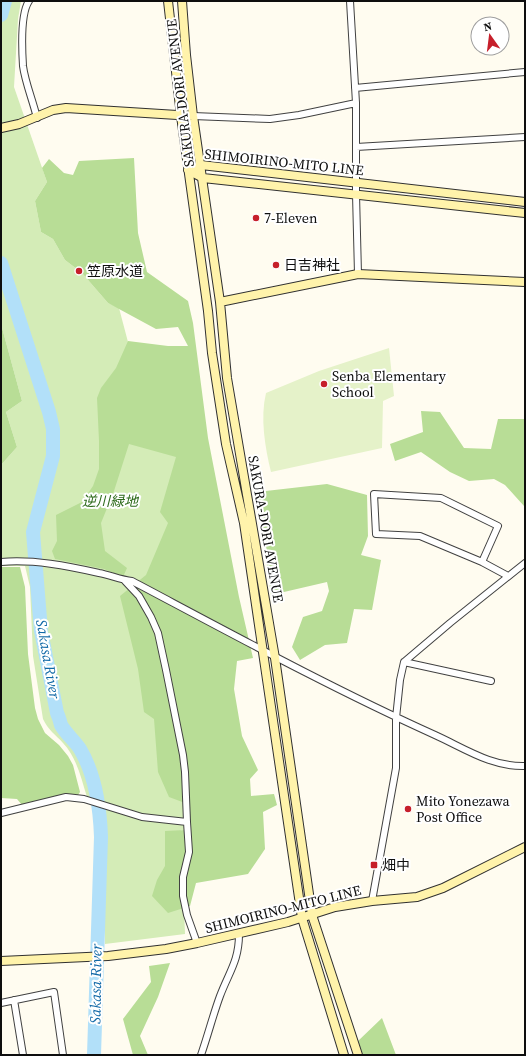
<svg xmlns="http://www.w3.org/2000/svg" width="526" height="1056" viewBox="0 0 526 1056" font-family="'Source Serif 4','Noto Sans JP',serif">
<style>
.green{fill:#d4ecb7}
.forest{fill:#b8dd96}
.pitch{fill:#e5f2c9}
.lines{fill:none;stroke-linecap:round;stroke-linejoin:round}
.river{stroke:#b2e0f9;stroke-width:14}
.street-casing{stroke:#414141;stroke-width:8}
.secondary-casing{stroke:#303030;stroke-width:10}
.street{stroke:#fff;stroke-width:6}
.secondary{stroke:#fff3ab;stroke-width:8}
.poi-dot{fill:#c61f2b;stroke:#fff;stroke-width:1.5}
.labels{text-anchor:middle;stroke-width:4;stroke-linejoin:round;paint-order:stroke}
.street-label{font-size:14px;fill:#0e0e0e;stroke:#fff}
.poi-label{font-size:14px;fill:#0e0e0e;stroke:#fff;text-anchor:start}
.park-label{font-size:14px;font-style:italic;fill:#2d6a1b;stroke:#fff}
.water-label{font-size:15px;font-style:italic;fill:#1169a7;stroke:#fff}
</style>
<rect width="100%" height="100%" fill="#fffcf0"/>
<path class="green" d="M1,1H21L18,19L14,87L47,182L35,201L41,232L53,239L65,260L82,273L108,303L119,308L128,342L179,356L185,830H181L185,934L105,944L104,802L87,796V797C81,778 77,758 63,743C56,735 48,730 43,719L33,656L30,587L25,566H1V465L17,447L6,412L22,401L1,324Z"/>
<path class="forest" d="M134,158L138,233L147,272L188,301L193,323L208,438L239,597L253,658L237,661L234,689L242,736L258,770L250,779L251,796L274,794L277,805L263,812L265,849L248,874L196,883L190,906L168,913L152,896L157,880L165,866V831L185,830V803L169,797L158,772L154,719L144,712L138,669L120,596L146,575L168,523L160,512L176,457L129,444L114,491L101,523L105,551L127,568L123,577L104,569L55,559L52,551L57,541L56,515L82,502L93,486L99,469V441L97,398L101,388L116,368L128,341L168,346H188L178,327L156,329L108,303L82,273L65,260L53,239L41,232L35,201L47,182L42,168L49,159L64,173L73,175L79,161Z
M1,324L22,401L6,412L17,447L1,465Z
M421,411L440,412L464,448L491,449L498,419H525V505L524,506L505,485L494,479L469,481L450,472L421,452L395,461L390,444L423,432Z
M327,484L367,495L368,536L361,555L381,560L372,610L354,609L347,643L325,645L300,660L292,647L303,617L322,611L329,591L327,582L271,595L257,492Z
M1,567H20L25,587L28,654L35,708L38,719L45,733L59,745L68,756L73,765L80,792L78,795L66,794L22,805L17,799L1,798Z
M170,963L158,997L140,1036L148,1055H133L123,1019L151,982L149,966Z
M382,1018L396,1055H363L358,1041Z"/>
<path class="pitch" d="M389,348L394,396L383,401L382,448L271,472C265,447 260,418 266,393L319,371Z"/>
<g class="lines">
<path class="river" d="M1,15L5,1
M1,263L49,412L53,429V456L33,532L41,631L57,713C59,717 60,721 61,725C66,734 75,741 80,749C95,774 100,808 101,837L94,1055"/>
<g class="street-casing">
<path id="street" d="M29,1C20,14 22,50 23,66C25,82 33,101 37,118
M350,1L356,103V194L358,274
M355,88L525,72
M193,116L270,119L299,115L356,103
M356,147L525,137
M1,562C33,559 68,566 99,573C110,575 121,580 132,581C232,634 331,688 435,735C464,748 491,767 525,766
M482,562L498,526L441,498L374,494L376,534L420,536L482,562L508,576
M124,580L139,596L151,617L158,633L166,670L183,755L185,772L187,822L189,852L183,877V896L187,915L197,943
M404,662L491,681
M1,813L66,797L84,799L142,817L187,822
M372,901L396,768V718L400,680L404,662L450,623L525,563
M14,1000L23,1055
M1,1003L54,992L63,1055
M201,1055C208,1035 213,1015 220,996C229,972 239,961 239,934"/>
</g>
<g class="secondary-casing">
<path id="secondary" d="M168,1L181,116L208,311L212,353L226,444L244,523L302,918L344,1055
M182,1L186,55L193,116L220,302L227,378L275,658L310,901L312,915L358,1055
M1,128L19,124L53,110L66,108L193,116
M197,167L201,165L525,202
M188,170L203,178L525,213
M220,302L358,274L525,282
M1,961L108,956L166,949L197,943L288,922L335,907L372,901L417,897L443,888L525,847"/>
</g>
<use href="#street" class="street"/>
<use href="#secondary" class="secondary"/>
</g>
<g class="poi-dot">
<circle cx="256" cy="218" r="4"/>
<circle cx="276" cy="265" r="4"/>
<circle cx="79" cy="271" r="4"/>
<circle cx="324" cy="384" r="4"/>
<circle cx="408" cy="809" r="4"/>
<rect x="370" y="861" width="8" height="8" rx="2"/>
</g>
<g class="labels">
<g class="street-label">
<text transform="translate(180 93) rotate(-97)" y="5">SAKURA-DORI AVENUE</text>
<text transform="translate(284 162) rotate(6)" y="5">SHIMOIRINO-MITO LINE</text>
<text transform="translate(266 529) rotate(80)" y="5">SAKURA-DORI AVENUE</text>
<text transform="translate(283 909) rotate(-14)" y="5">SHIMOIRINO-MITO LINE</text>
</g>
<g class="poi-label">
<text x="264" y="223">7-Eleven</text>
<text x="284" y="270">日吉神社</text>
<text x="87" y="276">笠原水道</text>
<text x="332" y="381">Senba Elementary<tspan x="332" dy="16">School</tspan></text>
<text x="416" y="806">Mito Yonezawa<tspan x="416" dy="16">Post Office</tspan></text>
<text x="382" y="870">畑中</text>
</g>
<g class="park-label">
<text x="110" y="506">逆川緑地</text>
</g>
<g class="water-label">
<text transform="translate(48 659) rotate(80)" y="5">Sakasa River</text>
<text transform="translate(96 984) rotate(-89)" y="5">Sakasa River</text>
</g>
</g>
<rect width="526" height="1056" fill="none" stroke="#0e0e0e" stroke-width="4"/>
<g transform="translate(490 36) rotate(346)"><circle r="19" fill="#ffffff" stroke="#9f9f9f"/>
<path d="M0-3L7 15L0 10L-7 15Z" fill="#c61f2b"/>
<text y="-6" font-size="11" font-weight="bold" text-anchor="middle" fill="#0e0e0e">N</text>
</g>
</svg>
